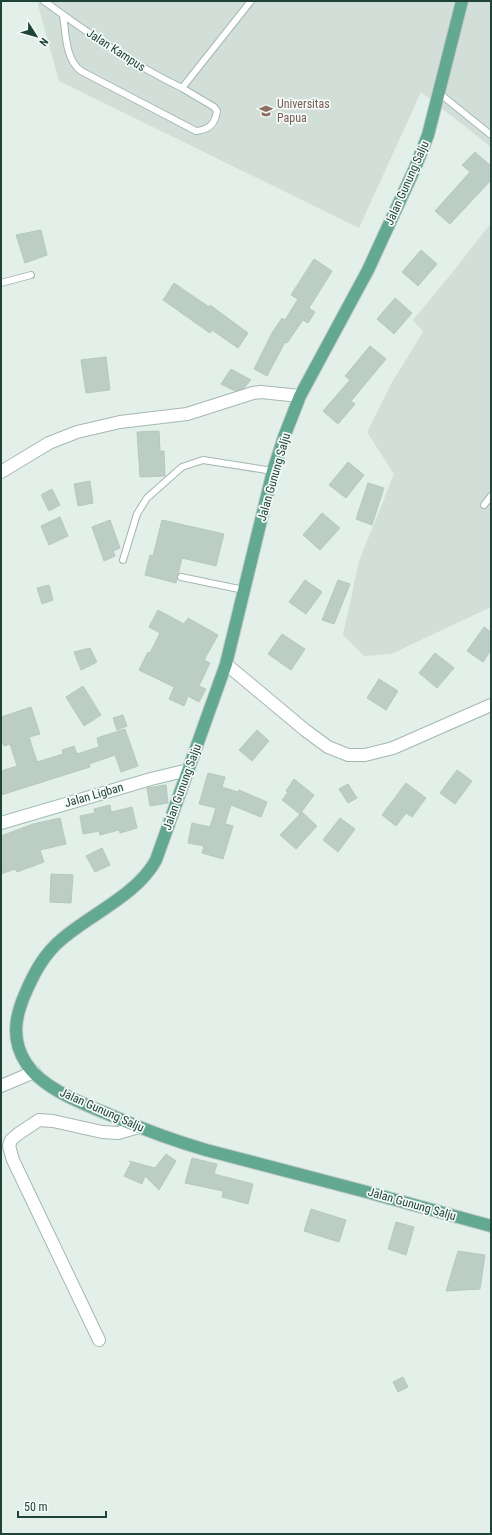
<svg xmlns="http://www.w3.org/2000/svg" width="492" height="1535" viewBox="0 0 492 1535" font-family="'Roboto Condensed',sans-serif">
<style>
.built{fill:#d1dfd8}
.building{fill:#bbcdc4;stroke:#b5c9bf}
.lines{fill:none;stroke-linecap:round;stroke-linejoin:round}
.lane-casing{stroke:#a5b8b0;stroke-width:8}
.street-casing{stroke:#a5b8b0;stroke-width:14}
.secondary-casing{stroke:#a0bcb0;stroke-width:14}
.primary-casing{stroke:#c1cac7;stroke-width:14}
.lane{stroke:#fff;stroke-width:6}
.street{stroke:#fff;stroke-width:12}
.secondary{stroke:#fff;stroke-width:12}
.primary{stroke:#63a992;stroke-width:12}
.labels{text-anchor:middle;stroke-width:3.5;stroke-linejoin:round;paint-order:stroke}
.street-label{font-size:12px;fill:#204337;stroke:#f4faf7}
.education-label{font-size:12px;fill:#785e54;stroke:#f4faf7;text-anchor:start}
</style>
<rect width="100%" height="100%" fill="#e3efe9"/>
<path class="built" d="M37,1H491V147L421,92L359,228L59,81Z
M491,223V607L391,654L364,656L343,635L359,561L394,474L367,432L391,384L423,332L413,320L448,278Z"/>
<path class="building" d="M475,152L491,166V180L450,224L435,211L470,172L462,165Z
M41,230L47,255L25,263L16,235Z
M421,250L437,264L418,286L402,272Z
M314,259L332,271L309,308L315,312L308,323L303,320L287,343L285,342L267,376L254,369L272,333L282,318L285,320L298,299L291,295Z
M174,283L209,307L210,305L248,333L238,348L212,330L210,333L163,300Z
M395,298L412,313L394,334L377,319Z
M370,346L386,359L351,401L355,404L338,424L323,411L350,380L345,376Z
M106,357L110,390L86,393L81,360Z
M231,369L251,380L244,388L235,391L221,384Z
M159,431L160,451H164L165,476L140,477L137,432Z
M348,462L364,475L346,498L329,485Z
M90,481L93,503L78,506L74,484Z
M368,483L384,488L372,525L356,519Z
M52,489L60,505L49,511L41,495Z
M322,513L340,528L320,550L303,535Z
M60,517L68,536L49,545L41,526Z
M110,520L120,548L113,551L115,556L104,561L92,527Z
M162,520L224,534L216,566L182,558L176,583L145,575L150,555L153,556Z
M305,580L322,592L306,614L289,602Z
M338,580L350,584L334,624L322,620Z
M49,585L53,600L42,604L37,588Z
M158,610L184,624L188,618L218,635L204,660L210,663L199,686L206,689L199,702L188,696L184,706L169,699L174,687L139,670L148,652L150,653L160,633L149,627Z
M484,627L491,632V650L483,662L467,651Z
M282,634L305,649L291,670L268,654Z
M90,648L97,662L81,670L74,652Z
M435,653L454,668L437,688L419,673Z
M379,679L398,691L386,710L367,698Z
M83,686L101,715L84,726L66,697Z
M31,707L40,734L29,737L37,762L63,754L62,750L74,746L77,754L99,747L97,738L125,729L138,766L121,772L115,755L89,764L90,767L1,795V771L17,766L10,744L4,746L1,737V717Z
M123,715L127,726L117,730L113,718Z
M257,730L269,741L252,761L239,750Z
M457,770L472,781L455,804L440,793Z
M208,773L225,777L222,787L238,792L239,790L267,802L261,817L231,805L225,824L233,826L223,859L202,853L204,846L188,843L192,823L210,827L216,808L199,804Z
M294,779L314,795L300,814L282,800L288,792L286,791Z
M406,783L426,798L412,817L406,813L396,826L382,815Z
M348,784L357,798L348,803L339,789Z
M166,785L168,803L150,806L147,788Z
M110,805L111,812L132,807L137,828L120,833L119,830L100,835L99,831L83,834L80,816L95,813L94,809Z
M302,812L317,826L296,849L280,835Z
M60,818L66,844L40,850L44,862L17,872L15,869L1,874V836L33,824Z
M340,818L355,829L338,852L323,840Z
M102,848L110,865L95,872L86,856Z
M51,874L73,875L71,903L50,902Z
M166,1154L176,1161L159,1190L145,1176L142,1184L124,1176L131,1163L129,1161L155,1168Z
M192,1158L217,1164L214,1174L253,1184L248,1204L222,1197L223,1191L185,1183Z
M311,1209L346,1220L339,1242L304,1231Z
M396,1222L414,1227L406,1255L388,1249Z
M458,1251L485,1255L480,1289L446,1291Z
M403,1377L408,1387L398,1392L393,1382Z"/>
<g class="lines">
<g class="lane-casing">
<path id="lane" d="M44,1C88,33 132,64 182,88L251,1
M63,15C66,33 65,59 81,71L196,131C209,130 215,124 217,111L214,107L182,88
M439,93L491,135
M1,283L31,275
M484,505L491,496
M123,560L137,514L147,498L182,467L203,460L273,471
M181,577L244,590"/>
</g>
<g class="street-casing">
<path id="street" d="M1,472L49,443L77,432L120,422L187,414L253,393L261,392L300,396
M226,664L305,730L328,747L348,755H365L393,748L491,705
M1,1086L34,1072
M99,1340L13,1160L9,1146L11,1140L18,1134L39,1120L53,1121L102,1132L118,1133L139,1127"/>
</g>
<g class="secondary-casing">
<path id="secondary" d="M1,823L151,779L188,770"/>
</g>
<g class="primary-casing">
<path id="primary" d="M462,1L428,135L415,168L368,270L300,396L284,437L273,471L226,664L156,860C138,894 91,914 62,939C44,954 34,973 25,994C15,1017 11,1040 26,1063C43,1090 87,1105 115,1117C145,1130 175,1141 206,1150L363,1191L491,1226"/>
</g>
<use href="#lane" class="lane"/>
<use href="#street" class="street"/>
<use href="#secondary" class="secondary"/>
<use href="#primary" class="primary"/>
</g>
<defs>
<g id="university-bare" transform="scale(1.08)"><path d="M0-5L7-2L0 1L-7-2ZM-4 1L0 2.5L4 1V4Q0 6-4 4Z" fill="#8d6e63" stroke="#f4faf7" stroke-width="2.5" paint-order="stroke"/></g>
</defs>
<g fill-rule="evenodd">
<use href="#university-bare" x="266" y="111"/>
</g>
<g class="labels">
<g class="street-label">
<text transform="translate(116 50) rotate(33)" y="4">Jalan Kampus</text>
<text transform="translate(407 183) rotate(-66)" y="4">Jalan Gunung Salju</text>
<text transform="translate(274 477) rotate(-74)" y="4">Jalan Gunung Salju</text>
<text transform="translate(182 787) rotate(-70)" y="4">Jalan Gunung Salju</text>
<text transform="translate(94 795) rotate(-16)" y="4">Jalan Ligban</text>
<text transform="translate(102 1110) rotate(24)" y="4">Jalan Gunung Salju</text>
<text transform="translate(412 1204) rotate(16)" y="4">Jalan Gunung Salju</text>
</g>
<g class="education-label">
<text x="277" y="108">Universitas<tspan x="277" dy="14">Papua</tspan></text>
</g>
</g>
<rect width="492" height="1535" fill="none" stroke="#204337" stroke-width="4"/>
<g transform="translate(36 36) rotate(127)" stroke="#f4faf7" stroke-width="3" paint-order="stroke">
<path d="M0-3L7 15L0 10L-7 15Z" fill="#204337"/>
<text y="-6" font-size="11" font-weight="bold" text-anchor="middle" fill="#204337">N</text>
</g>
<path d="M18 1511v6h88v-6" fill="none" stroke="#204337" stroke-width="2"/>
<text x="24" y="1511" font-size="12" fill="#204337" stroke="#f4faf7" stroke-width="3" paint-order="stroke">50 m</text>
</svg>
